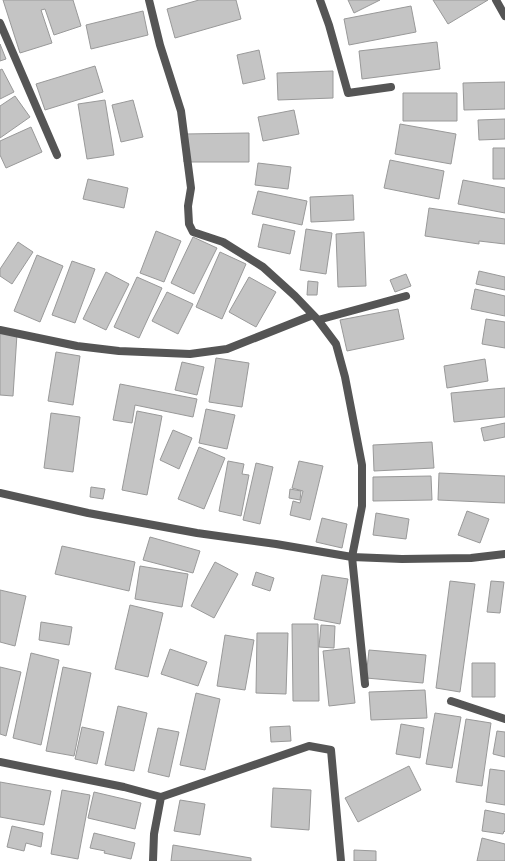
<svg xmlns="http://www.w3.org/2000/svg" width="505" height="861" viewBox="0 0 505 861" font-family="Figtree,sans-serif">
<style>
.building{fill:#c4c4c4;stroke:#999}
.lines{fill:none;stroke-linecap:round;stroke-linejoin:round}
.minor{stroke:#555;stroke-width:8}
</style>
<rect width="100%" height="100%" fill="#fff"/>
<path class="building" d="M3,0H73L81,26L54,35L45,9L41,10L52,43L20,53Z
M199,0H236L241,19L175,38L167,9Z
M348,0H380L354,13Z
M433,0H488L448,24Z
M411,6L416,32L349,45L344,19Z
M143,11L148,35L91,49L86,25Z
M437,42L440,69L362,79L359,51Z
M0,44L6,59L0,61Z
M259,50L265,79L243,84L237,55Z
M95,66L103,92L45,110L36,84Z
M2,69L14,92L0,99V70Z
M333,71V98L278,100L277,73Z
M505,82V109L464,110L463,83Z
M403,93H457V121H403Z
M15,96L30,117L0,138V106Z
M105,100L114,155L87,159L78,104Z
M133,100L143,137L121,142L112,105Z
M294,110L299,134L263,141L258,117Z
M505,119V139L479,140L478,120Z
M400,124L456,134L451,164L395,154Z
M31,127L42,152L6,168L0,155V141Z
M249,133V162H184V134Z
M493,148H505V179H493Z
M390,160L444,171L439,199L384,188Z
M258,163L291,167L288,189L255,185Z
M88,179L128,188L124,208L83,199Z
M463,180L505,188V213L458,204Z
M258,191L307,201L302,225L252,214Z
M353,195L354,220L311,222L310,197Z
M429,208L505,219V244L479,241V244L425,236Z
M263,224L295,231L290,254L258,247Z
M306,229L332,233L326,274L300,270Z
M156,231L181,241L164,282L140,273Z
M364,232L366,286L338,287L336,234Z
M193,237L217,248L194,294L171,283Z
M18,242L33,252L12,284L0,276V269Z
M220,252L246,264L222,319L196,307Z
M37,255L63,266L40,322L14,311Z
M72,261L95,269L75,323L52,315Z
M479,271L505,277V290L476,284Z
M106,272L129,284L106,330L83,319Z
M406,274L411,286L395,292L390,280Z
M137,277L162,288L139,338L114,327Z
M249,277L276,292L256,327L229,312Z
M308,281L318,282L317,295H307Z
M475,289L505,296V316L471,309Z
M167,292L193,304L178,334L152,321Z
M398,309L404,339L347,351L340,320Z
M486,319L505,322V348L482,344Z
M0,332L17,334L13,396L0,395Z
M56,352L80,356L73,405L48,401Z
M216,358L249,363L242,407L209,402Z
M485,359L488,381L447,388L444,366Z
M182,362L204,367L197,395L175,390Z
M120,384L197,399L193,417L135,405L132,423L113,420Z
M505,388V417L454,422L451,393Z
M206,409L235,415L227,449L199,443Z
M137,411L162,416L147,495L122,490Z
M51,413L80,417L73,472L44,468Z
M505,423V437L484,441L481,428Z
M173,430L192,438L179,469L160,460Z
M432,442L434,468L374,471L373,445Z
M199,447L225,458L204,509L178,499Z
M228,461L244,464L242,474L249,475L241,516L219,511Z
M299,461L323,466L310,520L290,515L293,501L300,503L303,491L292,488Z
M256,463L273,467L260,524L243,520Z
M439,473L505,476V503L438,500Z
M431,476L432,500L373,501V477Z
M91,487L105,489L103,499L90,497Z
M290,489L301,491L300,500L289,498Z
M467,511L489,519L480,543L458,535Z
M376,513L409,519L406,539L373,535Z
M322,518L347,524L342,548L316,542Z
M150,537L200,551L193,573L143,560Z
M62,546L135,562L129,591L55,574Z
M215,562L238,574L214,618L191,606Z
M140,566L188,574L182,607L135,599Z
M256,572L274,578L270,591L252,585Z
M322,575L348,579L340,624L314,619Z
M450,581L475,584L460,692L436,688Z
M491,581L504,582L500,613L487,612Z
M0,590L26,596L15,646L0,642Z
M130,605L163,613L148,677L115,669Z
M41,622L72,627L69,645L39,640Z
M292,624H318L319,701H293Z
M321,625L335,626L334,648L319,647Z
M257,633H288L286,694L256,693Z
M225,635L254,640L245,690L217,686Z
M349,648L355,703L329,706L323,651Z
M170,649L207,662L198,686L161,674Z
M369,650L426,655L423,683L366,678Z
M31,653L59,660L41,745L13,738Z
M472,663H495V697H472Z
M0,667L21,672L6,736L0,734Z
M63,667L91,673L74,756L46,751Z
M425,690L427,718L371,720L369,692Z
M196,693L220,699L205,770L180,765Z
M118,706L147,713L134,771L105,765Z
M435,713L461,717L452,768L426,764Z
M466,719L491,723L482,786L456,782Z
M401,724L424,728L420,758L396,754Z
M290,726L291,741L271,742L270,727Z
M82,727L104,732L97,764L75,759Z
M158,728L179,732L169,777L148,772Z
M497,731L505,732V757L493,754Z
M409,766L421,790L358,822L345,798Z
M490,769L505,771V805L486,802Z
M0,782L51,791L44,825L0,817Z
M273,788L311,790L309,830L271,827Z
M62,790L90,795L78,859L51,854Z
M94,792L141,803L135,829L88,818Z
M180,800L205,804L200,835L174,831Z
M485,810L505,814V832L504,831L503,834L482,831Z
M12,826L43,833L41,847L26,843L24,851L7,847Z
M94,833L135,843L131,859L104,853L105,851L90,848Z
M482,838L505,844V861H477Z
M173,845L251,858V861H171Z
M354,850L376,851V861H354Z"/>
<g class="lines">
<path class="minor" d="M149,0L160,45L181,111L191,188L188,206L189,224L193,232L223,242L263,267L295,296L318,320L336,344L345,377L362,465V506L352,557L365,684
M320,0L329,25L348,93L391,87
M496,0L505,16
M0,23L57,155
M318,320L406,296
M0,330L77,346L119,351L190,354L227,349L313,315
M0,493L88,513L197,533L276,544L352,557L402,559L471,558L505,554
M451,701L505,719
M0,762L124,787L161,797L309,746L331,750L341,861
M153,861L154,834L161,797"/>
</g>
</svg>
